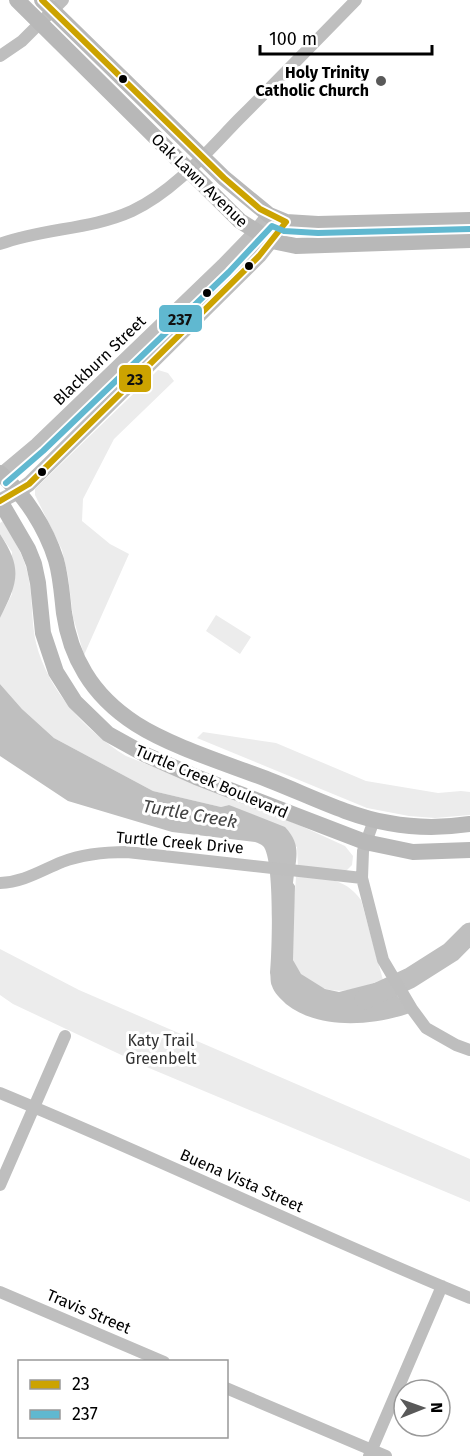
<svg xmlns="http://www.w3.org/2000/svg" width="470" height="1456" viewBox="0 0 470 1456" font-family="'Fira Sans',sans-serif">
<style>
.green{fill:#ececec}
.water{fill:#bfbfbf}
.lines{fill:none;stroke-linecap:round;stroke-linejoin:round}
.river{stroke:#bfbfbf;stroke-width:21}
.minor{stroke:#bebebe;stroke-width:12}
.tertiary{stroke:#bebebe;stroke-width:15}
.secondary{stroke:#b8b8b8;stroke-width:16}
.bus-1-casing{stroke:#fff;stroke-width:10}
.bus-2-casing{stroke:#fff;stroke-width:10}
.bus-1{stroke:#cca300;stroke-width:6}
.bus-2{stroke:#60b8d0;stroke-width:6}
.bus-dot{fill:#000;stroke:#fff;stroke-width:2}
.poi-dot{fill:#595959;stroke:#fff;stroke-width:2}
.labels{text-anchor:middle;stroke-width:6;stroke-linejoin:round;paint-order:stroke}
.poi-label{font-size:16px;font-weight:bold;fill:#000;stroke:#fff;text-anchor:end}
.street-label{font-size:16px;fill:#000;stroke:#fff}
.park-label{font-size:16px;fill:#333;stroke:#fff}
.water-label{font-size:18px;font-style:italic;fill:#444;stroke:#fff}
.line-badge{stroke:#fff;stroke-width:2}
.pale-badge-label{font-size:16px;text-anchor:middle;font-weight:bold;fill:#111}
</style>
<rect width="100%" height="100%" fill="#fff"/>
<path class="green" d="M158,370L168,373L174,381L114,439L83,499L82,521L110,544L129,554L84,655L73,617L68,576L62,550L35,495V489Z
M3,521C13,539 24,555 28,575C33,597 31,621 36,643C48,691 86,731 126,756L299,825L345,846L353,856L352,865L346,871L298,867L297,847L229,805L221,807L153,791L54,738L22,709L0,684V618L12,594V552L0,534V523Z
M216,615L251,637L240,654L206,631Z
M203,732L276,743L366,781L438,793L461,791L470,792V815L435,818L409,816L367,808L197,738Z
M296,876C323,879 344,876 361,900L383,980C353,990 333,999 305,978C299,973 294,967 293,959C289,938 295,899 296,876Z
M0,949L79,990L470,1159V1202L149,1068L13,1004L0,995Z"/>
<path class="water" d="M0,534C23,569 18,582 0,618Z
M0,684L22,709L54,738L153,791L221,807L229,805L285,827C303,846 295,860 293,883L295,886L293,960L301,974L325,989L339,992L386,980L410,1013C372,1026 319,1030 286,1004C281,999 274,993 272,986C270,982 271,977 270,973C272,953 275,858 263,846C261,844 258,843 255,842L172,832L68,801L0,756Z"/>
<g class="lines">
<path class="river" d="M365,999L410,978L451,952L470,933"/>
<path class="minor" d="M0,56L22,41L63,0
M0,244C43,228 90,230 132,211C174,191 206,153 238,120C278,80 317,40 356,0
M374,820L363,851L362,878L383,960L412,1009L426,1028L456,1045L470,1050
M0,883C24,882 40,871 62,862C83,854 105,852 127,852L362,878
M0,1093C158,1158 312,1233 470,1298
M0,1185L65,1036
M0,1292L164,1362
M226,1388L386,1456
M369,1456L442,1286"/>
<path class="tertiary" d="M0,476L37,445L223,266L256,232L269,215
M0,501L19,491L29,484L259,256L286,222"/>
<path class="secondary" d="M17,0L240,221L272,241L296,246L470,240
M42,0L224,178L269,215L286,222L318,224L470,220
M0,473C25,495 46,528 56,560C61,577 62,596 64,613C67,634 74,655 85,673C97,693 116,711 136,724C172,747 228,764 269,780C308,795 348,816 389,823C415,828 443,828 470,824
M0,501L28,549L34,564L38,583L43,633L56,672L75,702L108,734L146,755L196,777L365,842L413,852L470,850"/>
<g class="bus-1-casing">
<path id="bus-1" d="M0,501L29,484L259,256L286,222L260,209L224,178L42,0"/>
</g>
<g class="bus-2-casing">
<path id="bus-2" d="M6,483L43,451L229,272L272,226L284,231L318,233L470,229"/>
</g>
<use href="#bus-1" class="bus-1"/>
<use href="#bus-2" class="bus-2"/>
</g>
<g class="bus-dot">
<circle cx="123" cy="79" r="5"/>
<circle cx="249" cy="266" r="5"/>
<circle cx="207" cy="293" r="5"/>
<circle cx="42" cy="472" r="5"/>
</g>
<circle class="poi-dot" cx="381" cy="81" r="6"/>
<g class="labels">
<g class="poi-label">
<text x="369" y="78">Holy Trinity<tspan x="369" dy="18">Catholic Church</tspan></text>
</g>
<g class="street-label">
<text transform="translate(200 180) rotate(44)" y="6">Oak Lawn Avenue</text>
<text transform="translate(99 360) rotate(-44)" y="6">Blackburn Street</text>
<text transform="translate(212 781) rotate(23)" y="6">Turtle Creek Boulevard</text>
<text transform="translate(180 842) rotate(5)" y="6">Turtle Creek Drive</text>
<text transform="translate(242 1180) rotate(24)" y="6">Buena Vista Street</text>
<text transform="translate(89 1311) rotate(23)" y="6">Travis Street</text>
</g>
<g class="park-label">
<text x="161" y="1046">Katy Trail<tspan x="161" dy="18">Greenbelt</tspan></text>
</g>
<g class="water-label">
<text transform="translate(190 814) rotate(10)" y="6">Turtle Creek</text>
</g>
</g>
<g class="line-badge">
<rect x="158" y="304" width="45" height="29" rx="6" fill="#60b8d0"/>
<rect x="118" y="364" width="34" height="29" rx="6" fill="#cca300"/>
</g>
<g class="pale-badge-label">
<text x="180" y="325">237</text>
<text x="135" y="385">23</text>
</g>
<rect x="18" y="1360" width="210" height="78" fill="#ffffff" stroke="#999999" stroke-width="1.5"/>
<rect x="30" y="1380" width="30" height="9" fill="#cca300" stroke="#999999" stroke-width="1.5"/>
<text x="72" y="1390" font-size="18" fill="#000000">23</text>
<rect x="30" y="1410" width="30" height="9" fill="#60b8d0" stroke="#999999" stroke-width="1.5"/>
<text x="72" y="1420" font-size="18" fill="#000000">237</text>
<g transform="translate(422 1408) rotate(89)"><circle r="28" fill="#ffffff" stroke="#999999" stroke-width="1.5"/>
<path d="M0-4.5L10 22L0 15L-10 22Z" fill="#595959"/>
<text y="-9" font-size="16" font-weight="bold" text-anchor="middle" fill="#000000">N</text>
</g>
<path d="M260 45v9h172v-9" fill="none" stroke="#000000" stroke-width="3"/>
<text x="269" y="45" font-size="18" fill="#000000" stroke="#ffffff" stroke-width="4.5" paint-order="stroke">100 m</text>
</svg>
